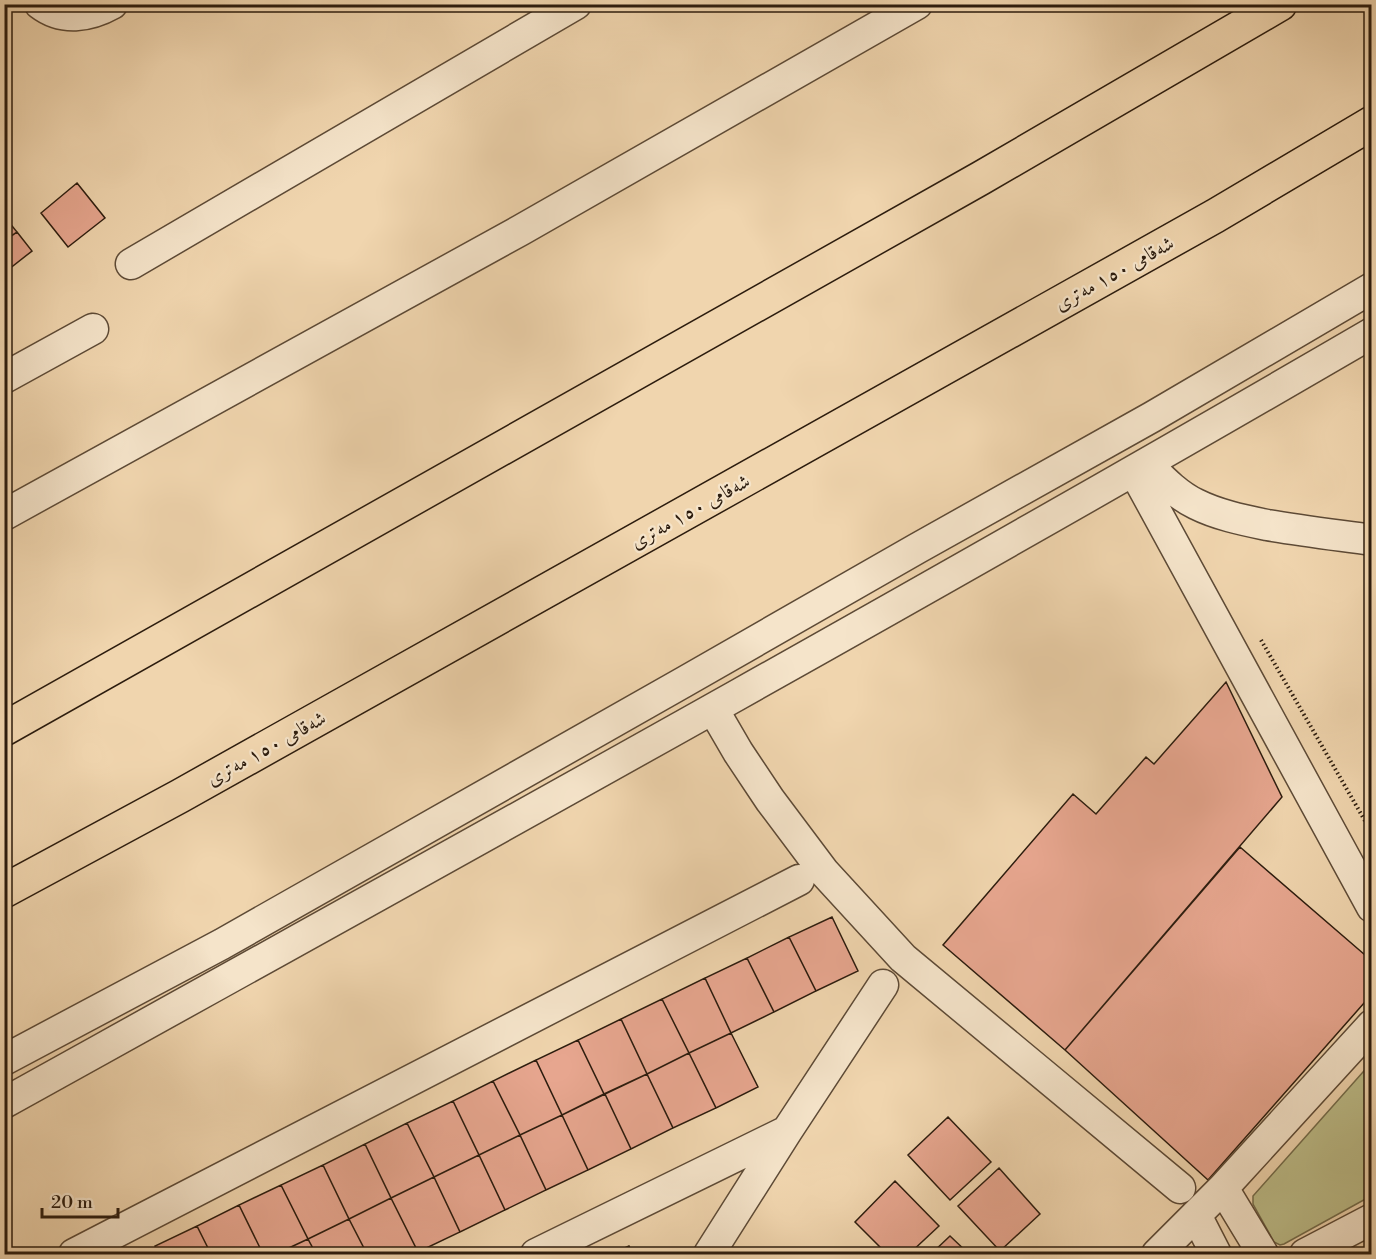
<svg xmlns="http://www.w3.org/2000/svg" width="1376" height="1259" viewBox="0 0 1376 1259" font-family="'Libre Bodoni',Amiri,serif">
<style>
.park{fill:#bcbc88;stroke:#746c4b;stroke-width:1.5}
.building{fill:#e7a68f;stroke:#2c1c0e;stroke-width:1.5}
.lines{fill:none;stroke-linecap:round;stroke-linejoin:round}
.minor-casing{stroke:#5d4a36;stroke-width:33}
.highway-casing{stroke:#2c1c0e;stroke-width:36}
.path{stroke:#2c1c0e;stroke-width:4;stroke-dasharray:1.5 3;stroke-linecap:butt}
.minor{stroke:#f5e4ca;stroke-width:30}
.highway{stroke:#f0d5ae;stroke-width:33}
.labels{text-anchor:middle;stroke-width:4.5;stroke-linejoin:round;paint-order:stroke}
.street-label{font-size:20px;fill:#2c1c0e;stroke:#f5e4ca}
</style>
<rect width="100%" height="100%" fill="#f0d5ae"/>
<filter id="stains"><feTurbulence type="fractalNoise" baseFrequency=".00333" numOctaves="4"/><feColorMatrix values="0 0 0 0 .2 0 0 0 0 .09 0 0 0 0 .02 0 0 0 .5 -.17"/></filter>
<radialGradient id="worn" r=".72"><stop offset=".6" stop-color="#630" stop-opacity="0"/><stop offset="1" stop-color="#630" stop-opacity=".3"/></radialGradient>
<path class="park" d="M1371,1063V1196L1284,1244L1280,1245L1274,1242L1253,1204V1196Z"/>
<path class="building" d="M77,183L105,218L68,247L41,213Z
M4,216L17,232L4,241Z
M17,232L32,251L4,273V241Z
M1226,682L1282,797L1065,1050L943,945L1073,794L1096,814L1146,757L1154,764Z
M1240,847L1372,961V994L1208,1180L1065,1050Z
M832,917L858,971L816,991L789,937Z
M789,937L816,991L774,1012L747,958Z
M747,958L774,1012L731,1033L705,978Z
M705,978L731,1033L689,1053L662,999Z
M662,999L689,1053L647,1074L621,1019Z
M621,1019L647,1074L604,1094L578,1040Z
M731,1033L758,1087L716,1108L689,1053Z
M578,1040L604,1094L562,1115L536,1060Z
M689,1053L716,1108L673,1128L647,1074Z
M536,1060L562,1115L520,1135L493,1081Z
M647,1074L673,1128L631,1149L605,1094Z
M493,1081L520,1135L479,1155L453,1101Z
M605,1094L631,1149L588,1170L562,1115Z
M453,1101L479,1155L434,1177L407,1123Z
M562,1115L588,1170L546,1190L520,1135Z
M948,1117L991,1162L950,1200L908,1155Z
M407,1123L434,1177L391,1198L365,1144Z
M520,1135L546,1190L505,1210L479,1155Z
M365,1144L391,1198L349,1219L323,1165Z
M479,1155L505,1210L460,1232L434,1177Z
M323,1165L349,1219L308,1239L281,1185Z
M999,1168L1040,1214L1000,1251L958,1206Z
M434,1177L460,1232L418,1252L391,1198Z
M895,1181L939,1226L909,1254H887L855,1222Z
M281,1185L308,1239L276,1254H263L239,1205Z
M391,1198L418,1252L414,1254H367L349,1219Z
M239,1205L263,1254H211L197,1226Z
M349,1219L367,1254H316L308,1239Z
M197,1226L211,1254H159L155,1246Z
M950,1236L969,1254H931Z
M308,1239L316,1254H276Z
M629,1246L633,1254H611Z"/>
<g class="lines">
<g class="minor-casing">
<path id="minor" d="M40,4C62,21 89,17 112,4
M131,264L576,4
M4,378L93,329
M1147,464C1162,479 1177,495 1196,504C1218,515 1243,520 1267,525C1302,531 1336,535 1372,540
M1134,471L1372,907
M4,515L521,230L917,4
M713,709L738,752L770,800L824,872L903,958L1180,1188
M4,1060L222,944L684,682L918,548L1152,417L1372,288
M4,1103C462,849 920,596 1372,333
M1223,1188L1263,1254
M1196,1215L1216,1254
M74,1254L799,880
M536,1254L787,1131
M709,1254L787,1131L883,985
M1157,1254L1223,1188L1372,1025
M1305,1254L1372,1219"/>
</g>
<g class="highway-casing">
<path id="highway" d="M4,729L981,178L1280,4
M4,891L180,796L1215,216L1372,123"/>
</g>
<path class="path" d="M1261,640L1372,833"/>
<use href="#minor" class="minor"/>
<use href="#highway" class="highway"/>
</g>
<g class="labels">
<g class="street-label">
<text transform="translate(1114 273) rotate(-29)" y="7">شەقامی ١٥٠ مەتری</text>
<text transform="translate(690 511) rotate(-29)" y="7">شەقامی ١٥٠ مەتری</text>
<text transform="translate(266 748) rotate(-29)" y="7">شەقامی ١٥٠ مەتری</text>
</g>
</g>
<rect width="1376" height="1259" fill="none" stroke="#f0d5ae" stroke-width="24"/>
<rect x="6" y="6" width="1364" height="1247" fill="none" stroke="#2c1c0e" stroke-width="3"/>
<rect x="12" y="12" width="1352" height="1235" fill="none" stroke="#2c1c0e" stroke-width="1.5"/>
<path d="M42 1208v9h76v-9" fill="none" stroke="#2c1c0e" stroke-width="3"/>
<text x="51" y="1208" font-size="18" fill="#2c1c0e" stroke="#f5e4ca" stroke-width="4.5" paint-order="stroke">20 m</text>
<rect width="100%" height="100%" filter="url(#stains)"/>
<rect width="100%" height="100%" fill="url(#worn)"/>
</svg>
